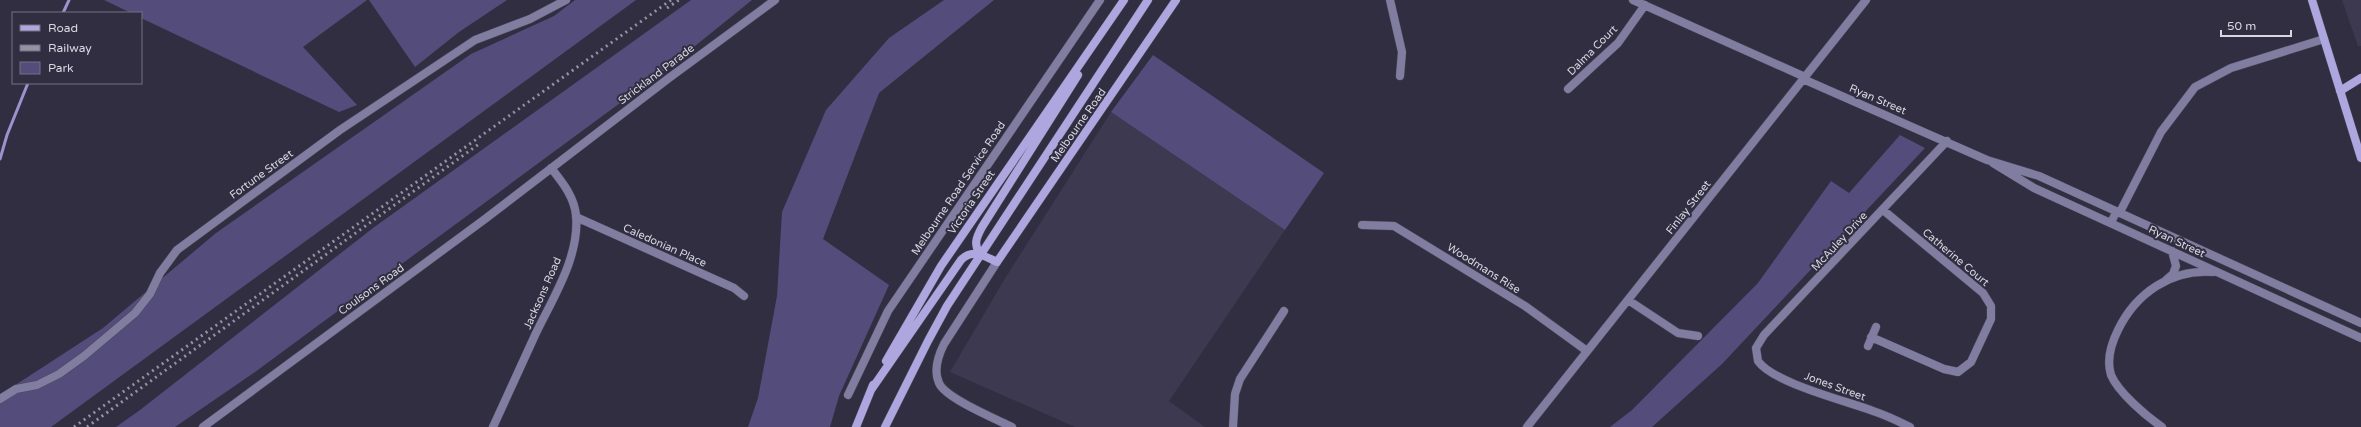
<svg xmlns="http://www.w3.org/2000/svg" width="2361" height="427" viewBox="0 0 2361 427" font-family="'Varela Round',sans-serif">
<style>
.built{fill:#3c3951}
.green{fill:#544d7c}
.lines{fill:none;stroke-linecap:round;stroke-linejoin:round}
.stream{stroke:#9c92cd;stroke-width:3}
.street-casing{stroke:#4c495b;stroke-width:9}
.secondary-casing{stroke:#4c495b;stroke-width:9}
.street{stroke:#817da0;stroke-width:8}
.secondary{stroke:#aea7df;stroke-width:8}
.rail{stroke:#9493a1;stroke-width:3;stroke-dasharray:2 4;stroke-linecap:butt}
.labels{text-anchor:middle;stroke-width:4;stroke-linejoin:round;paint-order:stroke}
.street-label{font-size:11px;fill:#d7d6e2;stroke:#312e41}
</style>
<rect width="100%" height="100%" fill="#312e41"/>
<path class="built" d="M2342,0H2361V46H2358Z
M1111,112L1285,230L1169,401L1205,427H1075L950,372L1004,280Z"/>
<path class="green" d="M104,0H367L303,47L357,105L339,112L141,18V13H131Z
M369,0H507L459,32L415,67Z
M575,0H636L51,427H0V395L103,328L216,233L471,54L554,16Z
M691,0H752L669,67L255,372L175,427H116L140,410L373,228Z
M944,0H994L879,93L823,239L889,285L839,396L830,427H748L758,398L777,296L782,212L826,110L889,38Z
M1153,55L1324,173L1285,230L1111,112Z
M1900,135L1925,148L1722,364L1652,427H1610L1632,410L1758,283L1831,181L1849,193Z"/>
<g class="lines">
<path class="stream" d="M63,13L69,0
M0,159L7,135L28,83"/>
<g class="street-casing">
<path id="street" d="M1390,0L1402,52L1400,76
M1633,0L1805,77
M1803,79L1987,160L2039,176L2361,323
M1568,89L1618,43L1645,5
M1993,163L2034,188L2361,338
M576,217L734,288L744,296
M2111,223L2115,214L2120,212L2161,132L2195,87L2231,68L2324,39
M1362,225L1394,226L1525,306L1587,351
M997,262L944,344C938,356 933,370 939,383C945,398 996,419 1012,427
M2166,280L2173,274L2176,266L2172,251
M1628,300L1678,333L1698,336
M1871,337L1944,369L1958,372L1971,362L1991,319V306L1983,293L1883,210
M1868,346L1876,327
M848,395L888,311L1100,0
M0,399L16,389L37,385L59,374L84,356L135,313L150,294L160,273L177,250L340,130L475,40L530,19L566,0
M203,427L485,219L669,78L775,0
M493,427C507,396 522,364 536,333C553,298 580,256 576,215C574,196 562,182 551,168
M1233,427L1235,394L1240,379L1284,311
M1527,427L1866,0
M1910,427C1898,421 1885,415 1873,411C1847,401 1773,383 1758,361L1756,348L1764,335L1947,141
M2162,427C2146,416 2118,392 2111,375C2106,359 2111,344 2118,330C2136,293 2171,269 2213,272"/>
</g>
<g class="secondary-casing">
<path id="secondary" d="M2312,0L2361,158
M2340,91L2361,78
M981,255C973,245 976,238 982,227L1078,75
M886,361L941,266L1124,0
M871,390L961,260C973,248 984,256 997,262L1176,0
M856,427L873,385
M885,427L928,341L947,306L1148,0"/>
</g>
<use href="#street" class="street"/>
<use href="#secondary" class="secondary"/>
<path class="rail" d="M667,8L679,0
M74,427L671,0
M87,427L479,144"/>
</g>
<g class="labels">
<g class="street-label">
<text transform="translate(1592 50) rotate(-45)" y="4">Dalma Court</text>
<text transform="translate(656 74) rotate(-37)" y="4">Strickland Parade</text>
<text transform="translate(1878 99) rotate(23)" y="4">Ryan Street</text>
<text transform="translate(1078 125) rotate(-55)" y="4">Melbourne Road</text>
<text transform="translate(261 174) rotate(-36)" y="4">Fortune Street</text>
<text transform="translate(958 188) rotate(-56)" y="4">Melbourne Road Service Road</text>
<text transform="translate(971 202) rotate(-56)" y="4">Victoria Street</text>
<text transform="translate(1688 207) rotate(-52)" y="4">Finlay Street</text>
<text transform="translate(1839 241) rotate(-47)" y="4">McAuley Drive</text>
<text transform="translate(2177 241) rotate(25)" y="4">Ryan Street</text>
<text transform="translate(665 245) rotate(24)" y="4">Caledonian Place</text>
<text transform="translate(1956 257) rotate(40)" y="4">Catherine Court</text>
<text transform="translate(1484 268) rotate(32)" y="4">Woodmans Rise</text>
<text transform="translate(371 289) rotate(-36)" y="4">Coulsons Road</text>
<text transform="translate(542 293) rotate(-66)" y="4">Jacksons Road</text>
<text transform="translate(1835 386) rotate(20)" y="4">Jones Street</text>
</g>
</g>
<rect x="12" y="12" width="130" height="72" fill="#312e41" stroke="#737181"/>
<rect x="20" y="25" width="20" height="6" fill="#aea7df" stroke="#737181"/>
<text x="48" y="32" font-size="12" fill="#d7d6e2">Road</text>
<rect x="20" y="45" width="20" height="6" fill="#9493a1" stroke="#737181"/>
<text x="48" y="52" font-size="12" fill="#d7d6e2">Railway</text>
<rect x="20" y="62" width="20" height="12" fill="#544d7c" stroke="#737181"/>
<text x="48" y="72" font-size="12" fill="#d7d6e2">Park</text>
<path d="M2221 30v6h70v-6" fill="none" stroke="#d7d6e2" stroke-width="2"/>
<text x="2227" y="30" font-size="12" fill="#d7d6e2" stroke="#312e41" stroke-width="3" paint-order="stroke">50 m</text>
</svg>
